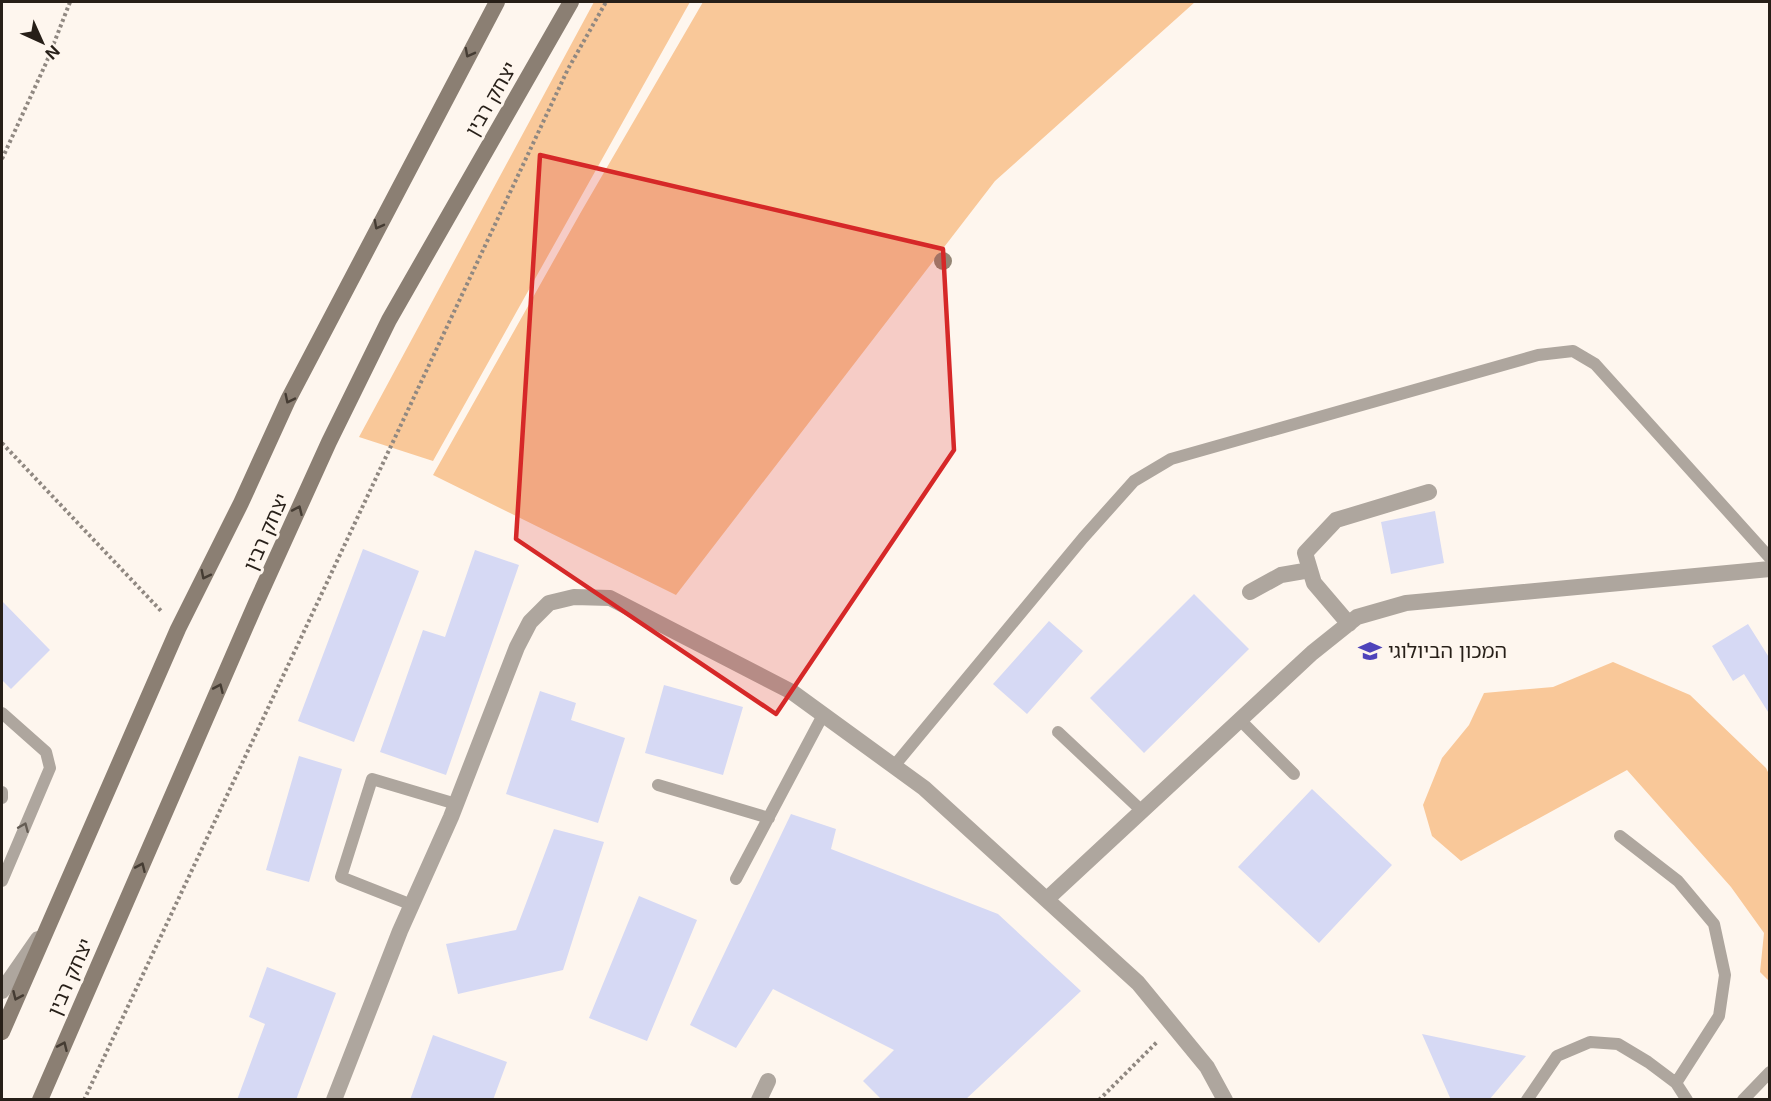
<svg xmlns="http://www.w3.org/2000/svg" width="1771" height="1101" viewBox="0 0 1771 1101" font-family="Inter,'Noto Sans Hebrew',sans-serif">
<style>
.green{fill:#f9c899}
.building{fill:#d6d9f4}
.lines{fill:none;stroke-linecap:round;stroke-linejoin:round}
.path{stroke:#908881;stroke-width:4;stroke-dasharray:3 3;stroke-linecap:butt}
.service{stroke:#aea69e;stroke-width:12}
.minor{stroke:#aea69e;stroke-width:16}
.secondary{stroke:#8b7f73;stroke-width:16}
.tree{fill:#948574}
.oneway{stroke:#453c33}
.oneway2{stroke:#645c54}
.marked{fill:#d62828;fill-opacity:0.2;stroke:#d62828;stroke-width:4.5;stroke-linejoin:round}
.labels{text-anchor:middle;stroke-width:6;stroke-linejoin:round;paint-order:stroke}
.street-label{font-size:20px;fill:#271f18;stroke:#fef6ee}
.poi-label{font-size:20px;fill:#271f18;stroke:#fef6ee;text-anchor:start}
</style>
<rect width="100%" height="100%" fill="#fef6ee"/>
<path class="green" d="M594,2H690L433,461L359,437Z
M703,2H1195L995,181L676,595L433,475L581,212Z
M1613,662L1690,695L1766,768L1769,774V981L1760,972L1764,933L1731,887L1627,770L1461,861L1432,836L1423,805L1442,758L1469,725L1484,693L1553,687Z"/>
<path class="building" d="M1435,511L1444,563L1391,574L1381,522Z
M363,549L419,571L354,742L298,721Z
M475,550L519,565L446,775L380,752L423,630L445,637Z
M1194,594L1249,649L1144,753L1090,698Z
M2,601L50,650L11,689L2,680Z
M1049,621L1083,651L1027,714L993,684Z
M1748,624L1770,659V715L1744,674L1733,681L1712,646Z
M664,685L743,707L723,775L645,753Z
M540,691L576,703L571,720L625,738L598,823L506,794Z
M299,756L342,769L309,882L266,870Z
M1312,789L1392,865L1319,943L1238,867Z
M791,814L836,829L831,849L998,914L1081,991L965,1100H882L863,1081L894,1050L773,989L736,1048L690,1025Z
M554,829L604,842L563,970L458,994L446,944L516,930Z
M639,896L697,920L647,1041L589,1018Z
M267,967L336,993L296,1100H237L265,1024L249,1017Z
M1422,1034L1526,1056L1489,1100H1451Z
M433,1035L507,1062L493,1100H410Z"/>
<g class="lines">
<path class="path" d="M2,159L47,61L70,2
M2,443L162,612
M84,1100L568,69L606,2
M1099,1100L1158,1041"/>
<path class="service" d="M2,713L46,752L50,768L2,881
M1240,720L1294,774
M1058,732L1142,811
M894,766L1083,538L1134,481L1171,459L1538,355L1573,351L1595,364L1770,558
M658,785L769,818
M2,792V798
M1620,836L1678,881L1714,924L1725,975L1719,1016L1676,1083
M736,879L823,715
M412,905L341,877L372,779L456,804
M1527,1100L1557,1056L1590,1042L1618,1044L1648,1062L1676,1083L1687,1100
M1743,1100L1770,1072"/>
<path class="minor" d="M1250,592L1281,575L1310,570
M1349,624L1314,583L1305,553L1336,520L1429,492
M1047,899L1312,653L1357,617L1406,603L1770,569
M2,991L38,939
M334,1100L400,931L451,817L517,647L530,622L549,603L574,597L610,598L792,692L924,788L1138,983L1207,1067L1225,1100
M759,1100L768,1081"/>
<path class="secondary" d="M2,1032L178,629L241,503L288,400L497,2
M40,1100L256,603L329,442L389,320L571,2"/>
</g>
<circle class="tree" cx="943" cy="261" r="9"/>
<defs><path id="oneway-chevron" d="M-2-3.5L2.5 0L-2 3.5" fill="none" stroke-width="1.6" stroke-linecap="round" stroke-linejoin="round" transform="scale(1.5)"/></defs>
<g class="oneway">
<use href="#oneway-chevron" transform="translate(469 53) rotate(118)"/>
<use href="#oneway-chevron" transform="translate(378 225) rotate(118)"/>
<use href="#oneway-chevron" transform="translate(289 399) rotate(116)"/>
<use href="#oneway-chevron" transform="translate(298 510) rotate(-66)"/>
<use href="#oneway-chevron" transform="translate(205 575) rotate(117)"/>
<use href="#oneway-chevron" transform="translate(219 688) rotate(-66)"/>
<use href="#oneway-chevron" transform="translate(141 867) rotate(-66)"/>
<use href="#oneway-chevron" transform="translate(17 996) rotate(114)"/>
<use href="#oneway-chevron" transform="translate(63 1046) rotate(-66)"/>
</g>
<use class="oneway2" href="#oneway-chevron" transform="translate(24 827) rotate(-67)"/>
<path class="marked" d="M540,155L943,249L954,450L776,714L516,539Z"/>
<defs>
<g id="university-bare" transform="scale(1.8)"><path d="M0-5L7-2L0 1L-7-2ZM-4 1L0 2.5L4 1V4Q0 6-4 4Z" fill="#4e43ba" stroke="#fef6ee" stroke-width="2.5" paint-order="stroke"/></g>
</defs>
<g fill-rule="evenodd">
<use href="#university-bare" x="1370" y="651"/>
</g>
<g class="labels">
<g class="street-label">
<text transform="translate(491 99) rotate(-60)" y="7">יצחק רבין</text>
<text transform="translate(266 532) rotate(-66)" y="7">יצחק רבין</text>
<text transform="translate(70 977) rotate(-66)" y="7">יצחק רבין</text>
</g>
<g class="poi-label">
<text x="1388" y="658">המכון הביולוגי</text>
</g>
</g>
<rect width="1771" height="1101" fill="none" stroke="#271f18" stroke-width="6"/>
<g transform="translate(42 42) rotate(135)" stroke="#fef6ee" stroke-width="4.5" paint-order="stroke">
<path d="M0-4.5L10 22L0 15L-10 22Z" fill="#271f18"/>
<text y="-9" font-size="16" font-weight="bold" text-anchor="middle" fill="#271f18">N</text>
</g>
</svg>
